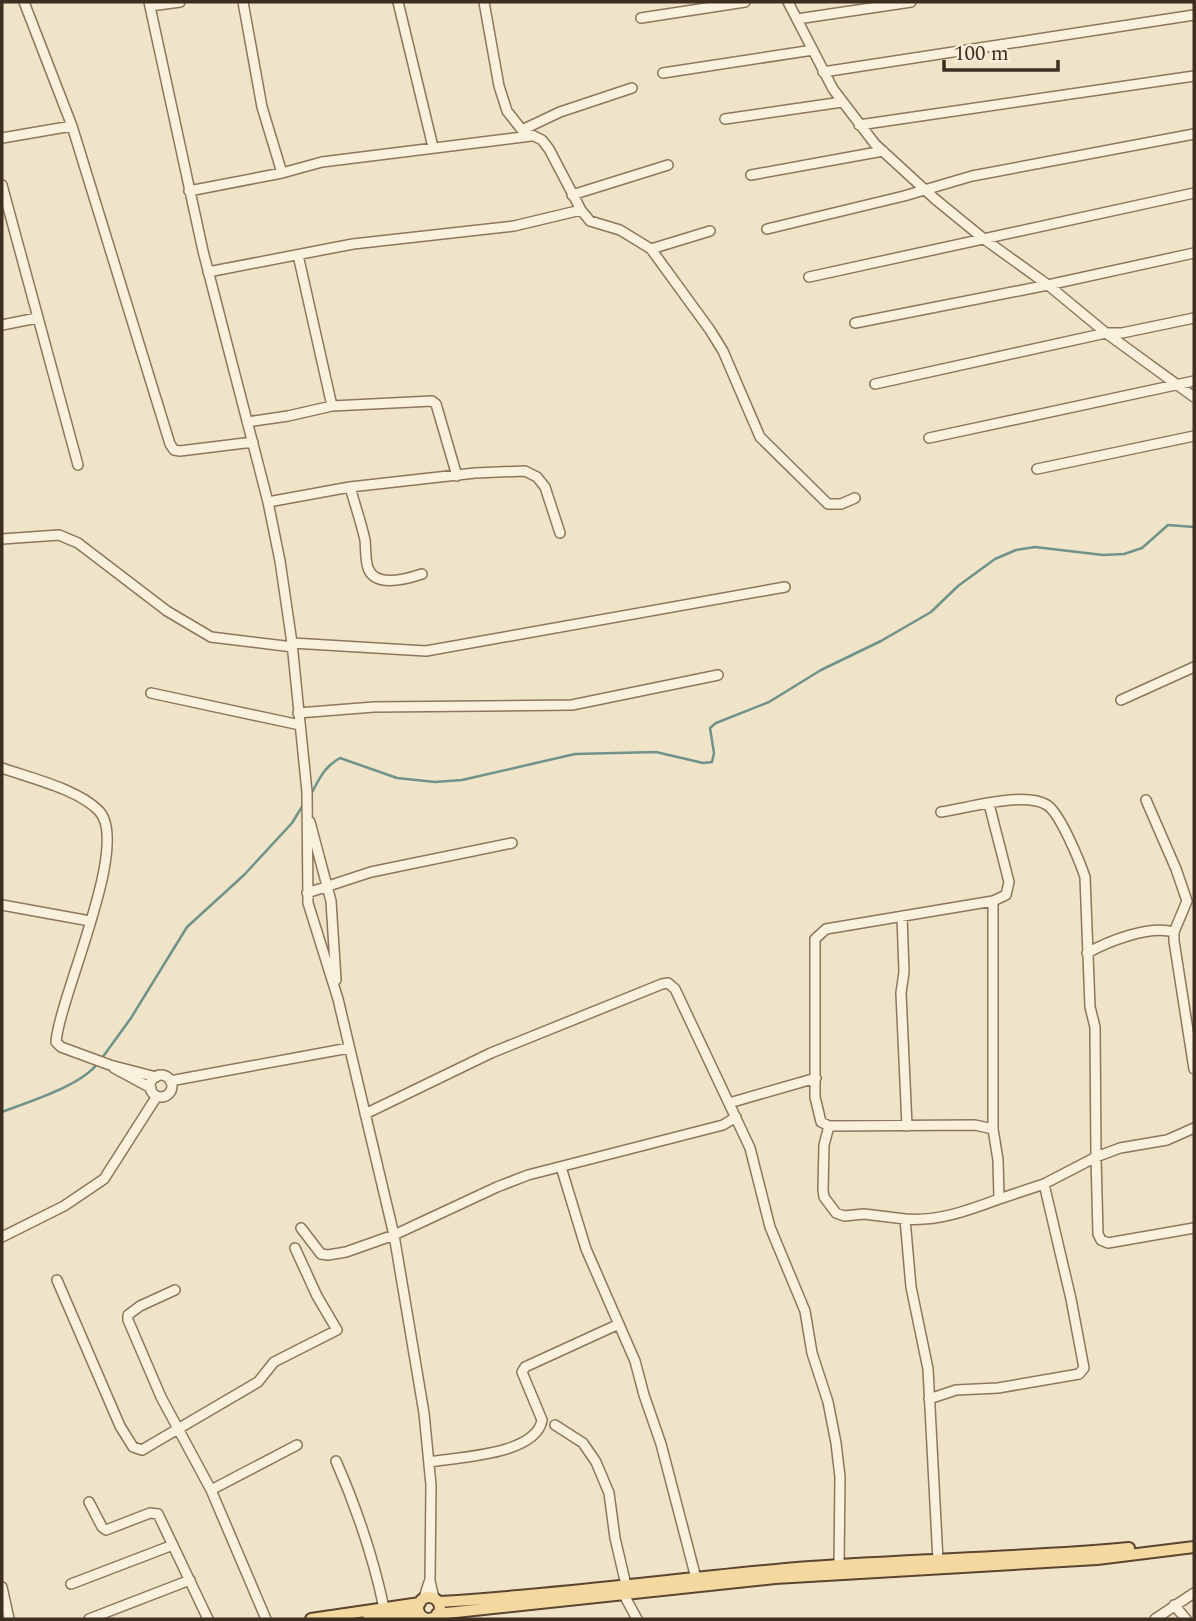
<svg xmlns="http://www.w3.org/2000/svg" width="1196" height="1621" viewBox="0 0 1196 1621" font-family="Spectral,serif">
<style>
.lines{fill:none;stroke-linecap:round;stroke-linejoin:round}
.stream{stroke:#6f938a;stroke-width:2.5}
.minor-casing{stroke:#8d765c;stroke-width:12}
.major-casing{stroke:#5b4430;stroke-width:14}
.minor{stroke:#faf1dc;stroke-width:9}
.major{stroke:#f3d9a0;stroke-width:10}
</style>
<rect width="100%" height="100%" fill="#f0e4c8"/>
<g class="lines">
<path class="stream" d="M311,794C320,778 324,767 340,758L397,778L435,782L462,780L575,754L656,752L703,763L712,762L714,753L710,728L716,723L769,702L821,670L881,641L931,612L958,586L995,559L1016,550L1035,547L1103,555L1124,554L1142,548L1168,525L1194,527
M102,1058L131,1018L187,927L244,875L292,823L303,805
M2,1112C28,1102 81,1086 98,1063"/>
<g class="minor-casing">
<path id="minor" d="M24,2L72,126L170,444L174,450L180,451L253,442
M149,2L203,251L268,502L280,561L292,643L307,792L308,903L338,999L394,1235L424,1413L431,1485L430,1581L434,1598
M243,2L262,107L282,173
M398,2L433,147
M484,2L499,86L507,111L522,130L542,140L549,149L581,210L590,221L620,230L651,249L710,330L723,351L760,437L828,504H841L855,498
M788,2L833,89L875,144L935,199L984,239L1048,285L1106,333L1194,397
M150,6L180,2
M641,18L745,2
M797,19L911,2
M823,72L1194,15
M663,73L813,50
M725,119L842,102
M859,125L1194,76
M522,130L560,112L632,88
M2,138L72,126
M751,175L883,151
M2,185L78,465
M189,191L282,173L322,162L531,136
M572,195L668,165
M767,229L904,196L972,176L1194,134
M651,249L710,231
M208,272L353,244L514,226L581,210
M809,277L1194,193
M855,323L1048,285L1194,253
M2,325L37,318
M875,384L1106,333H1122L1194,318
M332,406L432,401L436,404L457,476
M247,422L288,416L332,406L298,255
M929,438L1194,381
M1037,469L1194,436
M350,487C355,505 361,522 365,540C366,549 365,559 368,568C375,588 407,579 422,574
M268,502L350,487L475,473L525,471L537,477L545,487L560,533
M2,539L59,535L78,543L167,611L211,637L293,647
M292,643L426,651L785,587
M151,693L300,725
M1121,700L1194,667
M298,713L374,707L572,705L718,675
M2,768C30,778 78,789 99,811C131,844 60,995 56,1042L61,1047L110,1065L156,1077
M1146,800L1176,869L1187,901L1174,932V941L1194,1069
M989,804L1009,882L1006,895L993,901L826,929L815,939V1097L821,1122L829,1126L975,1125L993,1129
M941,812C969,808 1024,791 1047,805C1060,813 1080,862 1085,877L1090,1007L1095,1027L1096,1157L1044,1184L999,1199
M310,822L331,901L336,980
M307,893L371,872L512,843
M2,905L90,921
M902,916L904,972L901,993L907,1126
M1087,953C1109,941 1149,925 1174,932
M114,1068L151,1088
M150 1086a11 11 0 1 1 22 0a11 11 0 1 1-22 0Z
M170,1081L349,1048
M729,1103L816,1078
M365,1114L491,1053L662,984L668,983L675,989L750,1148L770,1227L805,1311L812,1353L828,1402L836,1443L840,1477L839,1565
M829,1126L824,1145L823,1190L824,1197L836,1213L844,1216L864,1214L905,1219L911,1287L928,1369L938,1561
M1194,1128L1167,1140L1120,1148L1096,1157L1098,1234L1101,1240L1108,1243L1194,1228
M561,1167L586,1249L635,1361L644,1395L661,1444L696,1578
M905,1219C938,1222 969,1210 999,1199L998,1160L993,1129V901
M301,1228L321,1254L328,1255L346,1252L394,1235L497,1187L528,1175L723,1125L736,1117
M2,1237L64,1206L104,1179L157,1096
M57,1280L120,1426L133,1447L142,1450L258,1382L274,1362L337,1330L317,1296L295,1248
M175,1290L140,1306L128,1315V1320L161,1397L211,1490L266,1619
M929,1399L956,1390L998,1388L1079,1374L1084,1368L1071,1299L1044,1184
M555,1425L583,1443L596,1462L609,1493L615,1538L626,1585
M336,1461C357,1509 373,1556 384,1608
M429,1462C458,1457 536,1455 542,1420L522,1372L525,1367L619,1324
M211,1490L297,1445
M89,1502L102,1527L106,1530L150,1513L158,1514L208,1619
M71,1584L173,1545
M2,1587L9,1619
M624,1595L637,1619
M424,1598L429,1582
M1174,1605L1186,1619
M423,1617V1619
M89,1619L190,1580
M431,1619V1618
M1155,1619L1194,1593"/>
</g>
<g class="major-casing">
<path id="major" d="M418 1608a11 11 0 1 1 22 0a11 11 0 1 1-22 0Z
M438,1602C562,1595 686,1577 810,1567C916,1559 1023,1558 1129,1548
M437,1614L775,1578L1097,1559L1194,1547
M311,1619L420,1603
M368,1619L419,1613"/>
</g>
<use href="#minor" class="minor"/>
<use href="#major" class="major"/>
</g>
<rect width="1196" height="1621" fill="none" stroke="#3d2e20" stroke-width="7"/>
<path d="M944 60v10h114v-10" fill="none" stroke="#3d2e20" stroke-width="3.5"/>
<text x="954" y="60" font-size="21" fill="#3d2e20" stroke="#f7eed8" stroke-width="5" paint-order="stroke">100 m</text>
</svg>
